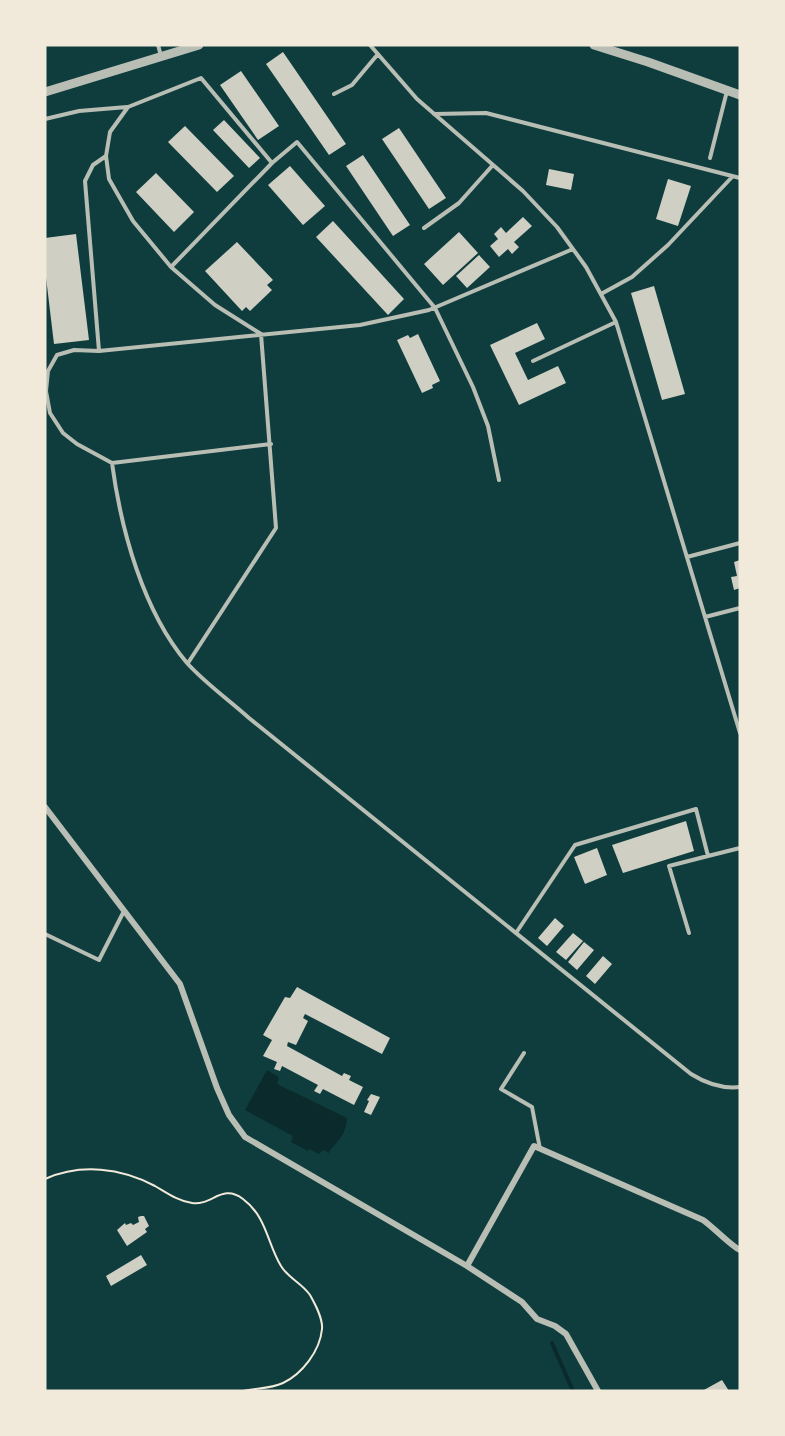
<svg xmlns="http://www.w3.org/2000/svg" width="785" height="1436" viewBox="0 0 785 1436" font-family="'Titillium Web',sans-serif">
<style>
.water{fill:#0a2a2b}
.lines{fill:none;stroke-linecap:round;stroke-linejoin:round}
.stream{stroke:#0a2a2b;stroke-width:4}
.building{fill:#cfcfc3}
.path{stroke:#f1e9da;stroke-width:2}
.service{stroke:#b8beb3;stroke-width:4}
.minor{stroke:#b8beb3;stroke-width:6}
.tertiary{stroke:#b8beb3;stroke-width:9}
</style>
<rect width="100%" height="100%" fill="#0f3d3e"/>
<path class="water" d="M267,1070L279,1077L277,1084L347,1118C347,1124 344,1135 338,1141C334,1147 331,1147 329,1153L323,1150L319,1154L309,1149L308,1151L291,1142L293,1136L245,1110Z"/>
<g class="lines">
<path class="stream" d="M552,1343L573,1391"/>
</g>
<path class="building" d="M283,52L346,144L329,155L266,64Z
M241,71L279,126L258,140L220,85Z
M224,120L260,158L249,168L213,130Z
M185,126L234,176L217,192L168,142Z
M399,128L446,198L429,209L382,139Z
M363,155L410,225L393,236L346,166Z
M290,166L325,206L303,225L268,185Z
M549,169L574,174L571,190L546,185Z
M156,173L194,212L174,232L136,192Z
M668,179L691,186L678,226L656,219Z
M523,217L532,226L514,242L519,247L512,254L508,249L499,257L490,246L498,239L494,234L501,227L506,233Z
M333,221L404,299L388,315L316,237Z
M459,232L478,253L443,285L424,264Z
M76,234L89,340L54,344L45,269V238Z
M237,242L273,280L267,285L272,290L250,311L246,307L242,311L205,271Z
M479,255L490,267L467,288L456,276Z
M654,286L685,394L662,400L631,293Z
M537,323L545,339L515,353L528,380L558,366L566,383L519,405L490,345Z
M418,334L440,381L432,385L433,388L422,393L397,340L408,335L410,338Z
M740,560V588L734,590L731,577L737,576L734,562Z
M686,821L694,851L623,873L612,845Z
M597,848L607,875L585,884L574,857Z
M555,918L564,926L547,946L538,938Z
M573,933L583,941L566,960L556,952Z
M584,942L594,950L577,970L568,962Z
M603,956L612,964L595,984L586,976Z
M297,987L390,1038L382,1054L305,1014L303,1018L308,1021L296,1045L288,1042L287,1046L342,1076L344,1073L351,1076L349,1080L363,1087L354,1105L323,1089L320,1094L314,1091L318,1085L282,1066L280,1071L274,1069L277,1062L263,1056L272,1040L263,1035L285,997L290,998Z
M371,1094L380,1097L371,1115L364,1112L369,1101L367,1100Z
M141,1216H144L149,1226L145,1229L147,1232L127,1246L117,1230L125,1223L126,1225L131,1223L133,1225L139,1222L138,1217Z
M141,1255L147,1265L111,1286L106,1276Z
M722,1380L729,1391H702Z"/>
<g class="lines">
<path class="path" d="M45,1179C81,1163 121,1168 155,1186C167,1193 178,1201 192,1203C212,1206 222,1183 243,1199C267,1217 267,1243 281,1266C288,1278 302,1283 310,1295C315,1304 323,1318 322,1329C320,1351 302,1374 283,1383C270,1389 256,1388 243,1391"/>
<path class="service" d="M158,45L161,56
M370,45L417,99L523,191L557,227L586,267L616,322L740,733
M334,94L352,85L378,54
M434,114L486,113L740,178
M45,119L79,111L127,107
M710,158L727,91
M424,228L459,203L492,166
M171,267L272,163L297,142L435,308L473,387L488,426L499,480
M601,294L632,277L668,245L733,176
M99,351L85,181L93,165L106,156
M533,361L616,322
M271,444L112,463L77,444L63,433L50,413L46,391L48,371L57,355L74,350L99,351L360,325L429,310L573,249
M112,463C121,530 143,611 187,663C205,683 229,700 249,718L691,1074C707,1084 722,1089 740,1087
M687,557L740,543
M705,617L740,608
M188,663L276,528L261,334L215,305L171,267L133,221L109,179L106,156L110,132L128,107L201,78L272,163
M516,933L575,845L696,809L708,856L740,848
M689,933L669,866L708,856
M45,934L99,960L124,911
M524,1053L501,1089L532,1107L540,1149"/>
<path class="minor" d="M45,807L180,984L217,1088L229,1115L245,1137L467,1266L522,1302L537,1319L555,1326L566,1334L598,1391
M467,1266L534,1146L703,1220C712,1226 732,1247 740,1250"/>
<path class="tertiary" d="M594,45L648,62L740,95
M45,92L199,45"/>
</g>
<rect width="785" height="1436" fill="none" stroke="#f1e9da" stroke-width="93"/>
</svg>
